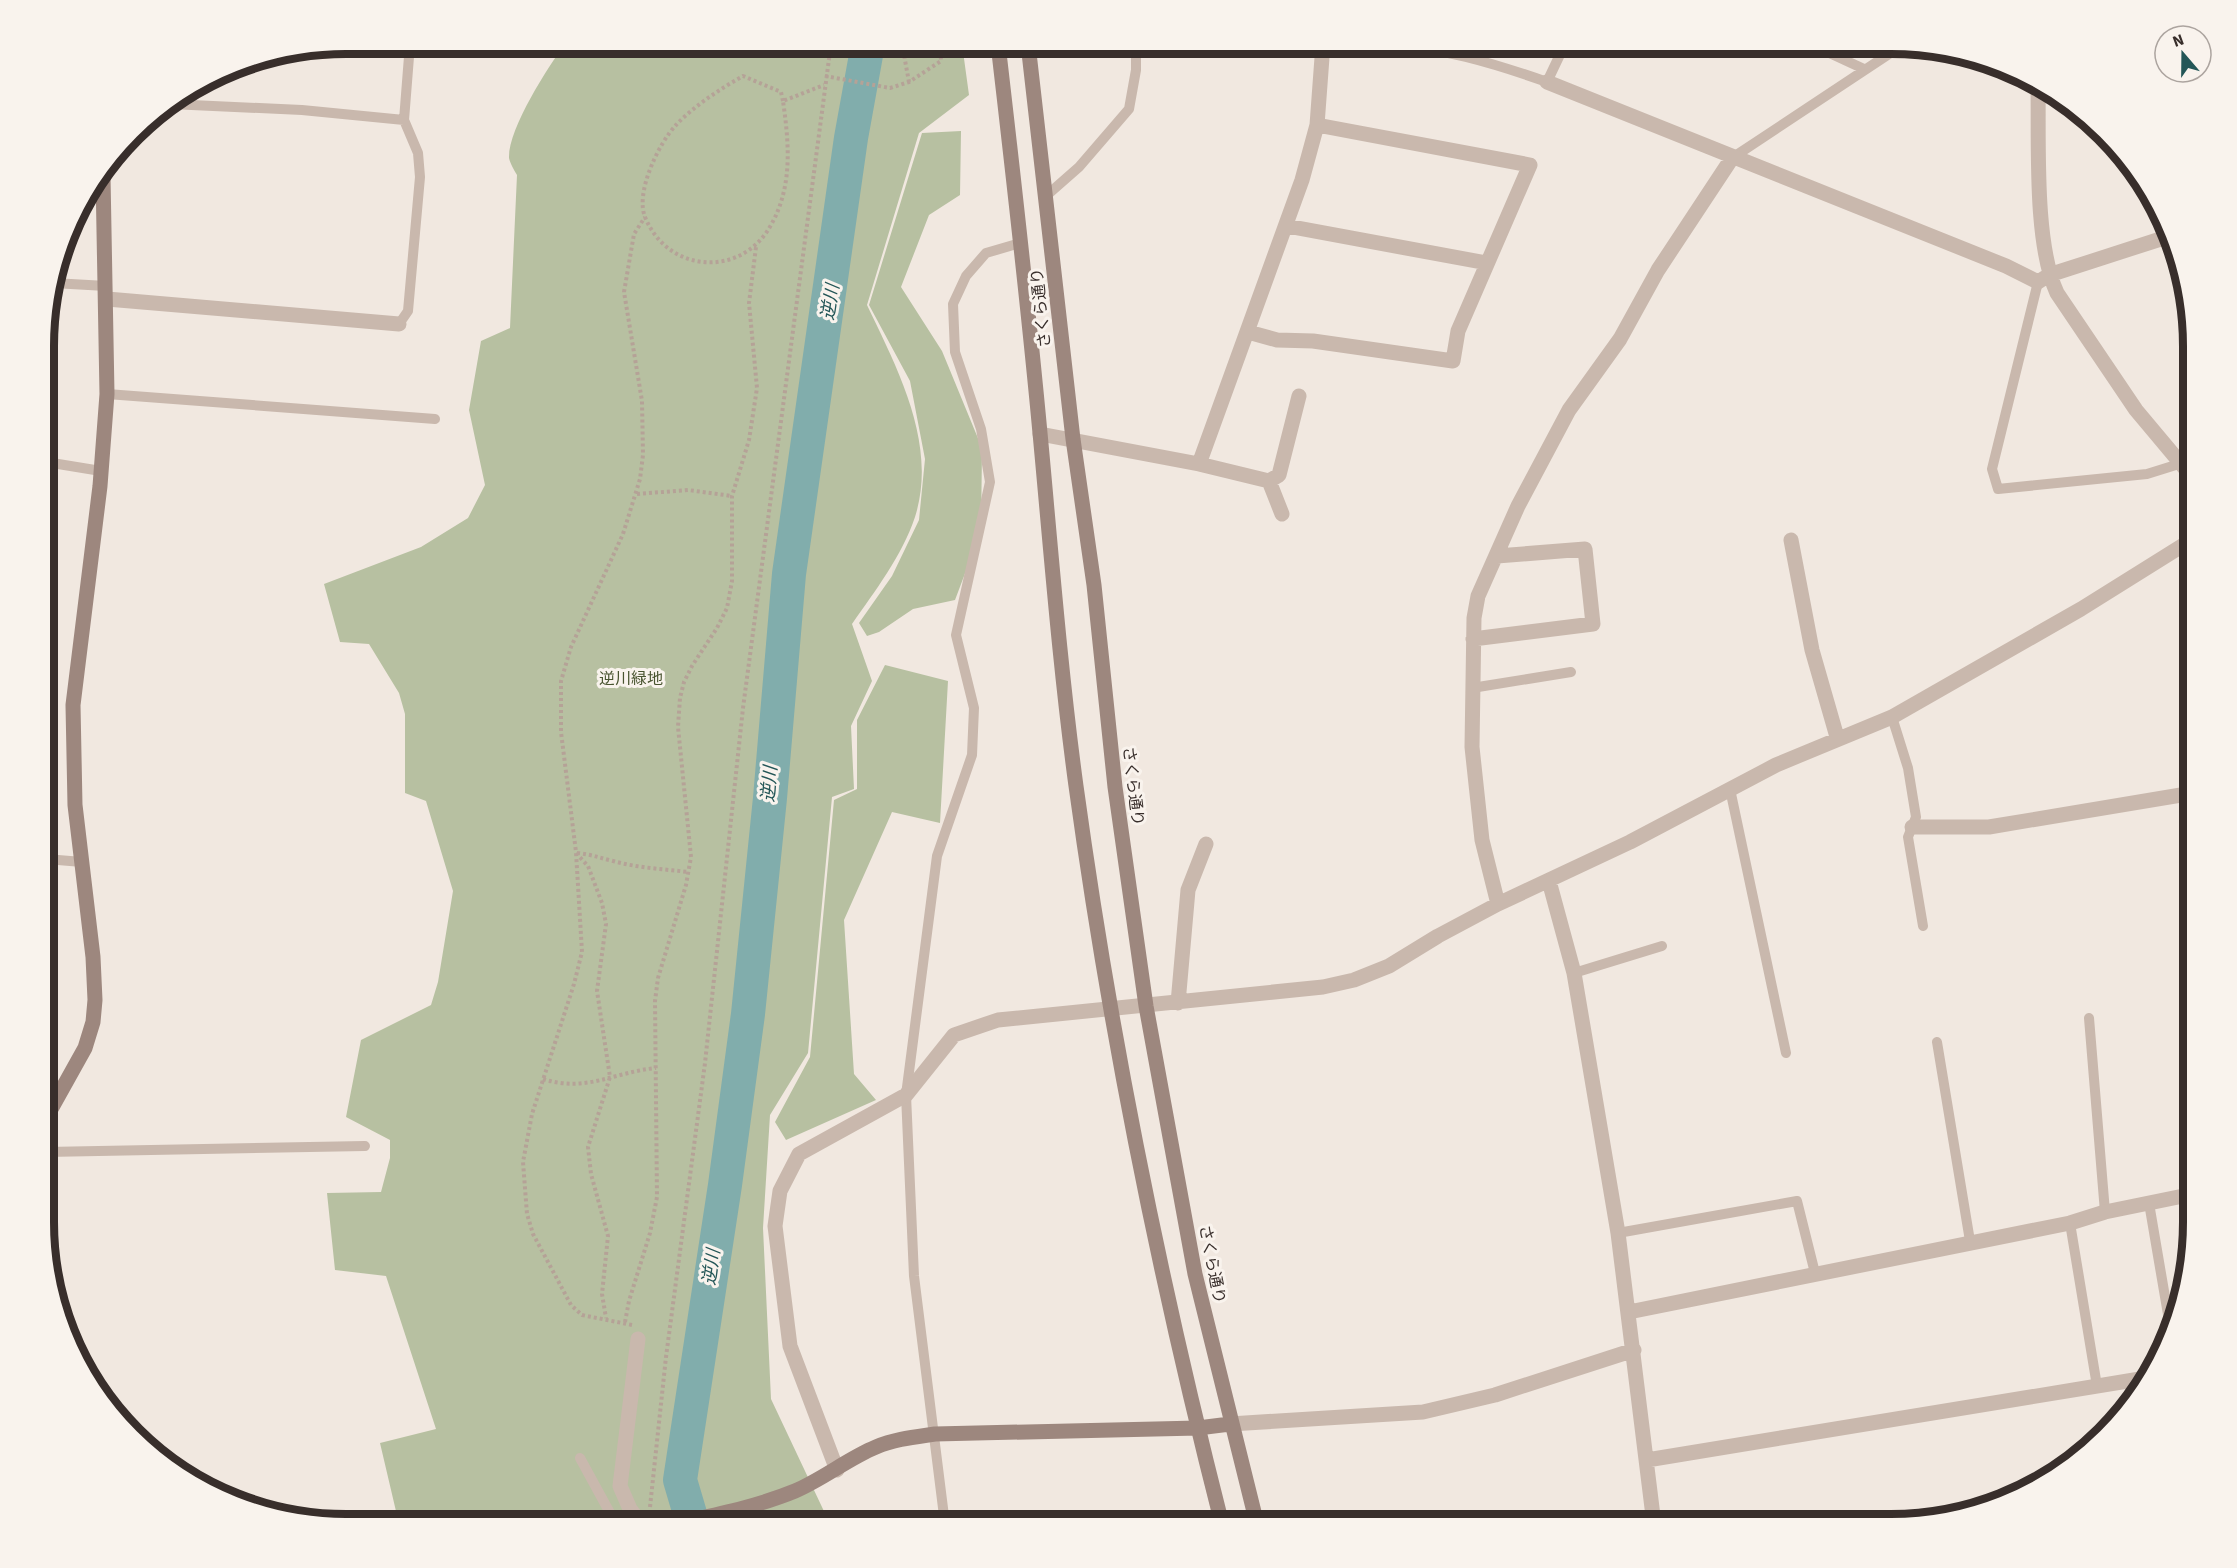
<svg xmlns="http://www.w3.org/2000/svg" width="2237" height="1568" viewBox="0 0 2237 1568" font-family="'Source Sans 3','Noto Sans JP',sans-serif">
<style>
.green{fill:#b7c0a1}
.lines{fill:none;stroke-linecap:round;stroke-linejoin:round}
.river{stroke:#81adac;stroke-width:34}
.path{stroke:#b5a297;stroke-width:4;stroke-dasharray:3 3;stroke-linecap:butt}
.lane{stroke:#c9b8ad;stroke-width:10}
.street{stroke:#c9b8ad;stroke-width:15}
.secondary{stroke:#9d877e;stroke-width:15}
.labels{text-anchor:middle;stroke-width:6;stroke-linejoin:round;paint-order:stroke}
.street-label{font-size:16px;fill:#382e2b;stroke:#f9f3ed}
.park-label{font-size:16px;fill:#495430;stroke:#f9f3ed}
.water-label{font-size:18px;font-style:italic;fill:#235657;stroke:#f9f3ed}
.rim{fill:none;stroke:#382e2b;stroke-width:8}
</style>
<rect width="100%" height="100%" fill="#f1e8e0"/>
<path class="green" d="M565,44H962L969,95L919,133L867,305C898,370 938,444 915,517C902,556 875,591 852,624L872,681L851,726L854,789L832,797L808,1053L770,1115L763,1228L771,1399L830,1524H399L380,1443L436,1429L386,1276L335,1270L327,1193L381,1192L390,1158V1140L346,1117L361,1040L431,1005L438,982L453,891L426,801L405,793V714L399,693L369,644L340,642L324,584L421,547L468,518L485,485L469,410L481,341L510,328L517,175C514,170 510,163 509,158C508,129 548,67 565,44Z
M961,131L960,195L929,215L901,287L942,351L982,448L981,531L955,600L913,609L879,632L867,636L859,623L892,576L919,520L925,459L910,381L869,305L922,133Z
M885,665L948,681L940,823L892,812L844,920L854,1074L876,1100L786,1140L775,1122L810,1057L834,800L857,789V720Z"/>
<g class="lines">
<path class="river" d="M693,1524L680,1480L725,1185L748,1014L770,798L789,574L851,138L868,44"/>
<path class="path" d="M902,44L909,82
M825,76L890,88L909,82L941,61L940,44
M783,101L781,92L743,76C720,89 694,106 676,125C659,143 635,192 645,217C668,274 742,278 771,225C793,186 789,143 783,101L824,85
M637,494L688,490L732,496
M576,853L588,866L602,903L606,924L597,991L610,1077L588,1147L591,1174L608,1236L602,1294L606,1318
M577,853C590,854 600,858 613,861C638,868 663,869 688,872
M543,1079C586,1093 614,1072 656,1068
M625,1322L629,1301L650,1233L657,1197L655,1001L658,978L686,885L691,857L678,727L680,698L684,682L692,666L717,628L727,608L732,581V496L749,440L757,388L749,303L756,247
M632,1325L582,1315L571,1305L533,1234L527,1214L523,1162L532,1114L574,984L582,952L576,852L561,732V681L571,647L623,534L640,479L643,455L642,401L624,292L634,234L645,217
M650,1507L666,1357L705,1063L743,708L831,44"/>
<path class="lane" d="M1381,44C1440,47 1493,63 1547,82L1565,44
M1810,44L1864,69
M1974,57L1997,64
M170,104L302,110L404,120
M1732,158L1898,48L1914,46L1937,49
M1046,196L1079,167L1129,109L1136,70V44
M2166,238L2176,251
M2038,282L1992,469L1998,489L2147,474L2179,464
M53,283L106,286
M399,324L408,311L420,177L418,153L404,120L410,44
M107,394L435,419
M46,462L101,471
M1472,688L1571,672
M1892,717L1908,768L1916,817L1908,837L1923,926
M1730,789L1786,1053
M46,859L82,862
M1574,973L1662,946
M2089,1018L2105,1212
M1937,1042L1970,1241
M46,1152L365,1146
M2149,1203L2171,1332
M2070,1223L2097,1386
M1618,1233L1797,1201L1815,1273
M580,1458L616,1524
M945,1524L914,1276L906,1095L937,856L972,755L974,708L956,635L990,482L981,429L955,352L953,304L966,276L986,253L1020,243"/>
<path class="street" d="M1547,82L2006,266L2038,282L2049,275L2170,236
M2038,86C2039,143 2034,243 2057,293L2136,410L2193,478
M1287,226L1487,263
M107,299L399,324
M1248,332L1277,340L1313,341L1453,361L1458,331L1530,165L1317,125
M1040,434L1199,464L1269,481L1282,514
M1199,464L1302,180L1317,125L1323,44
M1269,481L1279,475L1299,396
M1791,540L1812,650L1837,737
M1473,639L1593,624L1585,549L1497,556
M1912,827H1989L2193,793
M1549,881L1574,973L1618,1233L1654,1524
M1498,904L1482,840L1472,747L1474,618L1478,596L1518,506L1569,410L1620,339L1658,270L1732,158
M1178,1003L1188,890L1206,844
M1629,1312L2070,1223L2105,1212L2193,1194
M638,1339L620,1486L630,1509L641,1524
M1230,1424L1423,1412L1495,1395L1634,1350
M1647,1460L2146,1378
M837,1470L790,1346L775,1226L780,1191L799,1154L906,1095L954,1035L998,1020L1323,987L1354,980L1389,966L1438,936L1498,904L1630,842L1776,765L1892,717L2081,609L2193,539"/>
<path class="secondary" d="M998,44C1013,173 1028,303 1040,433C1051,551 1060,668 1076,786C1110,1034 1160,1281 1222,1524
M1028,44L1073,439L1094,585L1115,787L1146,1006L1195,1274L1257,1524
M46,1118L85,1048L93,1022L95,1000L93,957L75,805L73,705L100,486L107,394L103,176
M674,1524C714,1515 756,1507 795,1491C823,1479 849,1458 876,1447C895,1439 915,1437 935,1434L1198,1428L1230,1424"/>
</g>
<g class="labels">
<g class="street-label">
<text transform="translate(1040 308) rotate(-96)" y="6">さくら通り</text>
<text transform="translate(1134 786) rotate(83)" y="6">さくら通り</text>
<text transform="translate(1213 1264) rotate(79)" y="6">さくら通り</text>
</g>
<g class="park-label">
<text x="631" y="684">逆川緑地</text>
</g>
<g class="water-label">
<text transform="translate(830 302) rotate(-81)" y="6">逆川</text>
<text transform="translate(769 784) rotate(-85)" y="6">逆川</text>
<text transform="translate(711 1267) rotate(-82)" y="6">逆川</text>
</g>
</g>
<path d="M0 0H2237V1568H0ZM346 54H1891A292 292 0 0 1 2183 346V1222A292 292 0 0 1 1891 1514H346A292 292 0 0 1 54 1222V346A292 292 0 0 1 346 54Z" fill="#f9f3ed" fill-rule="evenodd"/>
<path class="rim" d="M346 54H1891A292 292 0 0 1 2183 346V1222A292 292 0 0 1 1891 1514H346A292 292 0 0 1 54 1222V346A292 292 0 0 1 346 54Z"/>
<g transform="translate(2183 54) rotate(340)"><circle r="28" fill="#f9f3ed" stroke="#aca49f" stroke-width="1.5"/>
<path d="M0-4.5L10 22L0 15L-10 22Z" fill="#235657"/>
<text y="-9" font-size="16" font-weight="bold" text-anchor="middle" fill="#382e2b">N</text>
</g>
</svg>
